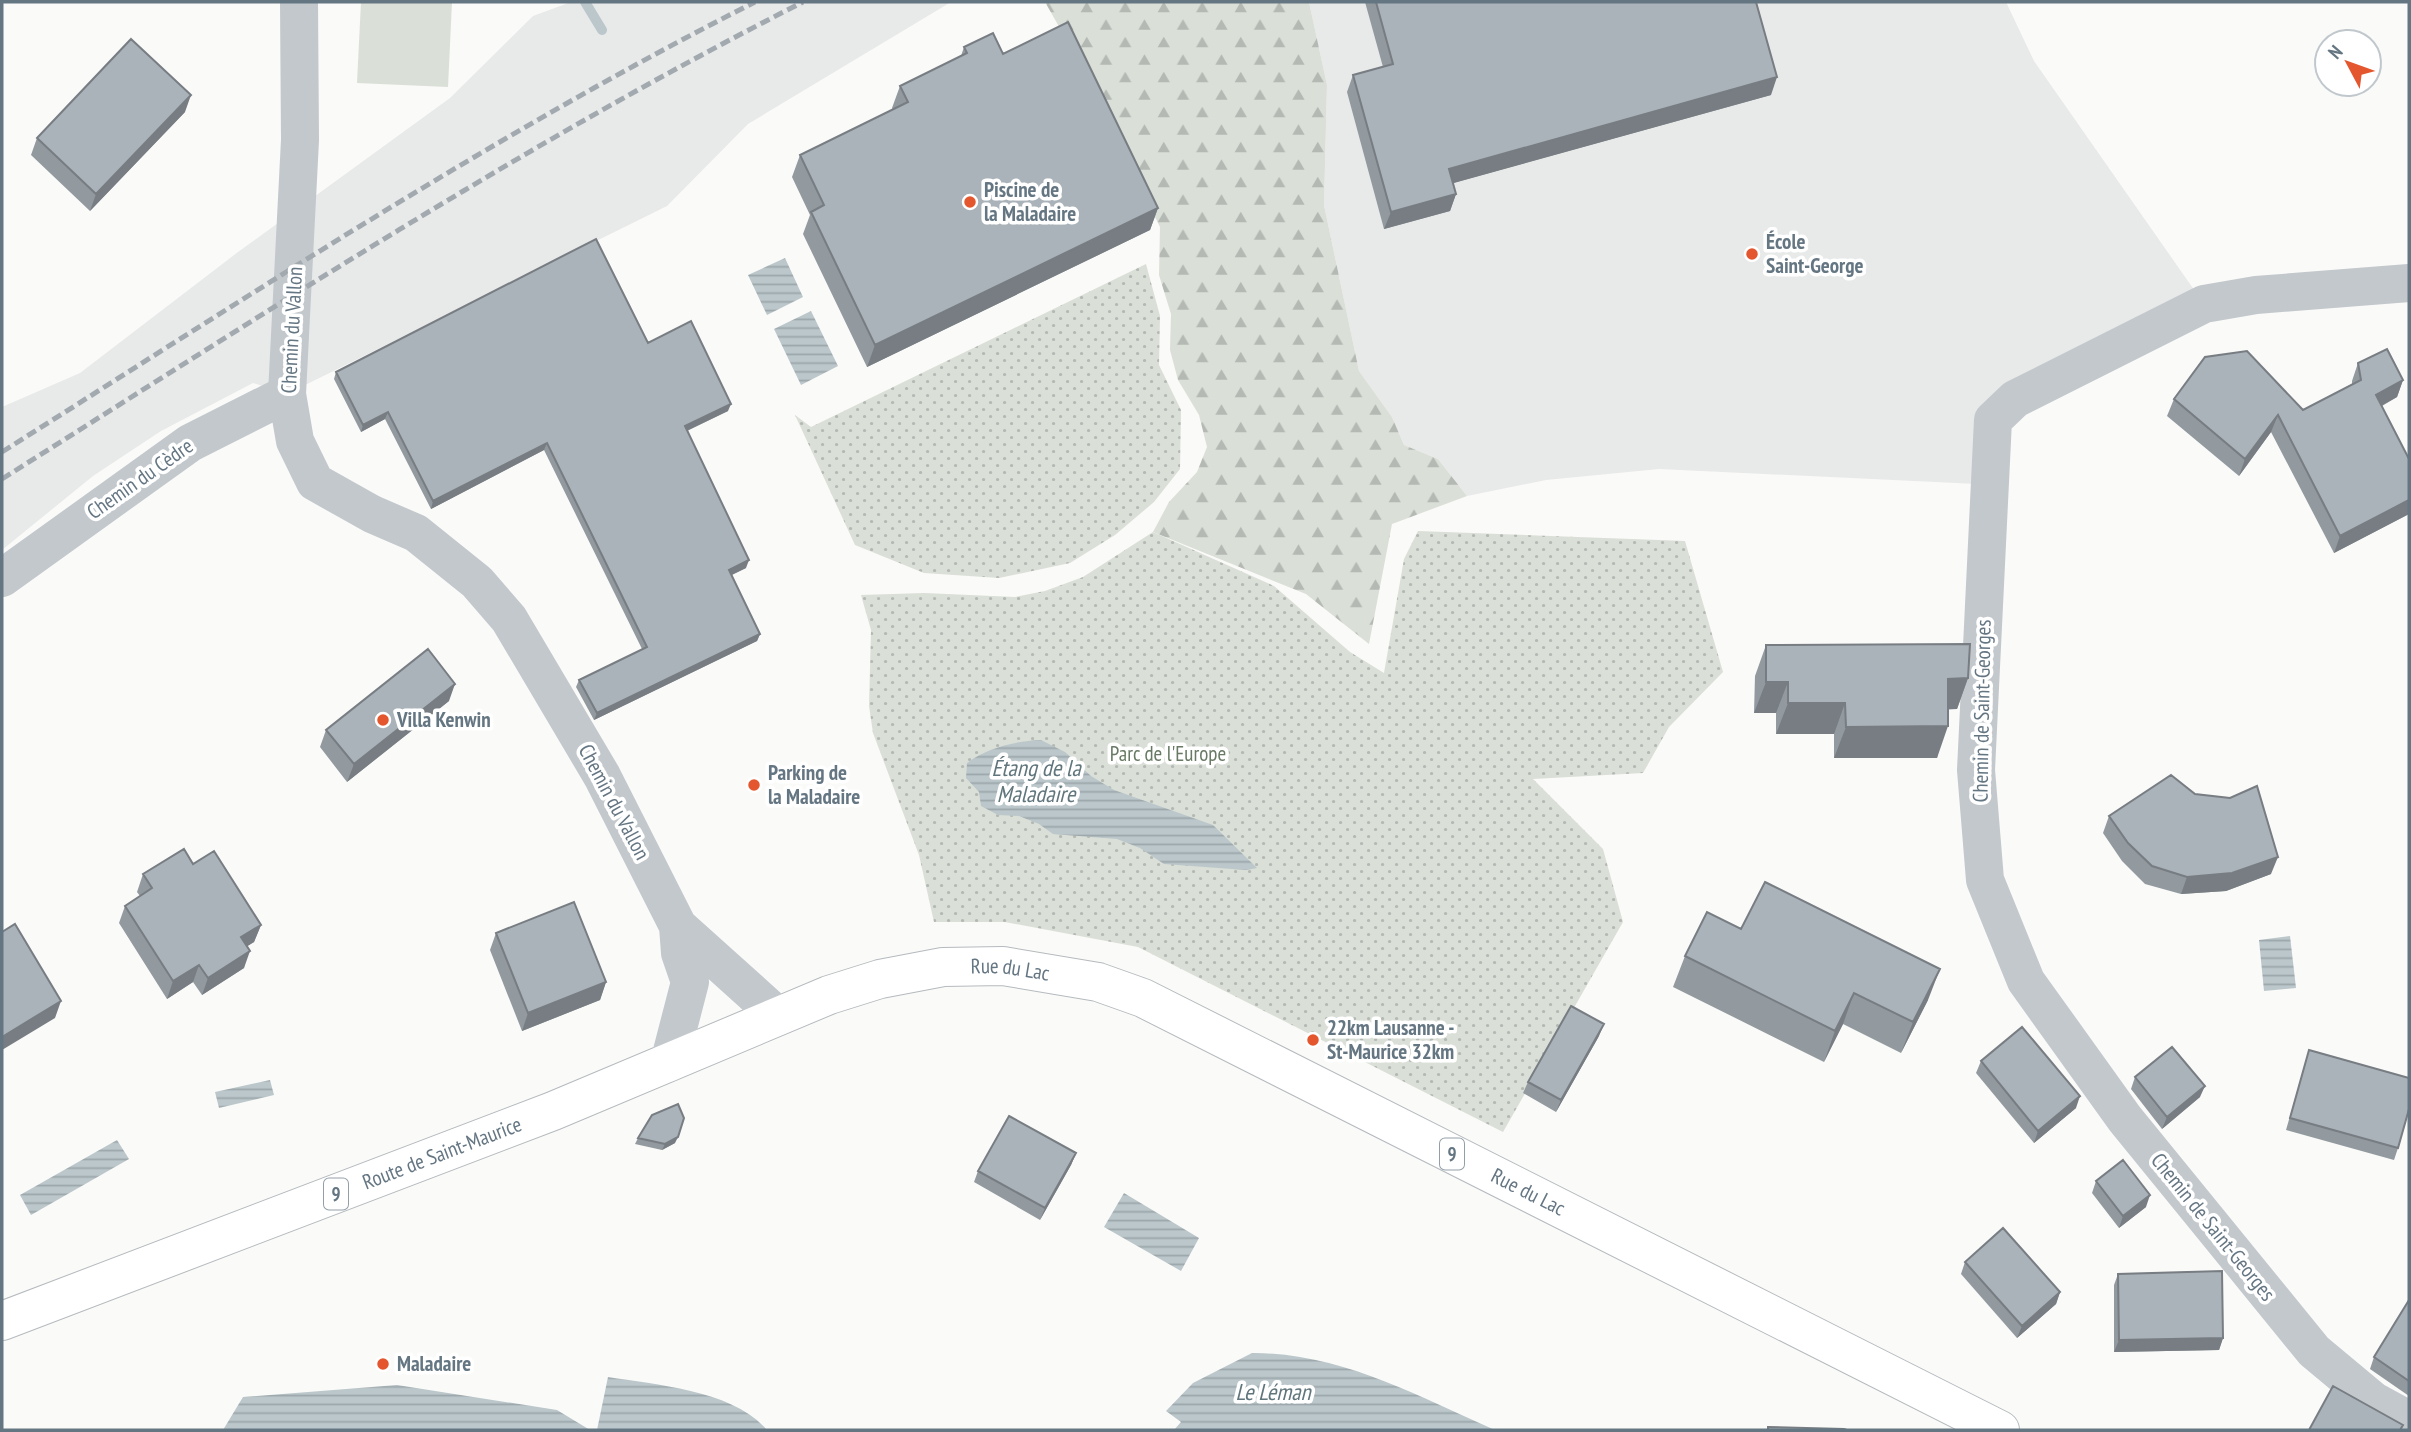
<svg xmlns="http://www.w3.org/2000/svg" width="2411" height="1432" viewBox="0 0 2411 1432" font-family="'PT Sans Narrow',sans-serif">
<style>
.built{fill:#e8e9e9}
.grass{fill:url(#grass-dots)}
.forest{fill:url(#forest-firs)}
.pitch{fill:#dadfd7}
.water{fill:url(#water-rules)}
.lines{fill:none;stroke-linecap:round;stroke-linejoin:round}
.stream{stroke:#bbc7cb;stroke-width:10}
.major-casing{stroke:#b5babe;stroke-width:40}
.minor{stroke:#c3c8cc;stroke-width:38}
.major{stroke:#fff;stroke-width:38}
.rail{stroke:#a2aab0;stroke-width:5;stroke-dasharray:10 5;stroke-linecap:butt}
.wall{fill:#929a9f}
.shaded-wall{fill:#777d82}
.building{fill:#aab3b9;stroke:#777d82;stroke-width:2}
.poi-dot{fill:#e4572e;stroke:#fff;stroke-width:2.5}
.labels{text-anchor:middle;stroke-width:7;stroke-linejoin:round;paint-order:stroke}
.shield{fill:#fff;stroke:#939fa8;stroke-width:2}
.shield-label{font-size:19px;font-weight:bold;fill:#657683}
.poi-label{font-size:21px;font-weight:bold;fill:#657683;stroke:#fff;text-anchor:start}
.street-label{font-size:21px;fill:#657683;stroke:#fff}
.park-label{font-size:21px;fill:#687a64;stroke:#fff}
.water-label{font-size:23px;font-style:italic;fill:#60757c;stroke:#fff}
</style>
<defs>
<pattern id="grass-dots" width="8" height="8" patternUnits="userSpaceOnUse" patternTransform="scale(1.75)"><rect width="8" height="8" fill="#dadfd7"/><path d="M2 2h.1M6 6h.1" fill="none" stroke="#b4b9b4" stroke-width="1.8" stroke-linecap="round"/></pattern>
<pattern id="forest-firs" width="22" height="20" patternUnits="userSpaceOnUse" patternTransform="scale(1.75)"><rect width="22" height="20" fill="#dadfd7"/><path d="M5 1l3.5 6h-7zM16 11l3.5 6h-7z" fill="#b4b9b4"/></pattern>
<pattern id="water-rules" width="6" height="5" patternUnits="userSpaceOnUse" patternTransform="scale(1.75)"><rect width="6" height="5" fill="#bbc7cb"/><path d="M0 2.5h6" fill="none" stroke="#9ca6aa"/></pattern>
</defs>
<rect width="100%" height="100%" fill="#fafaf8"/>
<path class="built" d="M571,2H951L748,124L667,206L287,394L253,383L161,431L93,476L2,550V407L80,373L238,252L450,98L533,16Z
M1309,2H2006L2034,61L2204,304L2015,399L1977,484L1659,469L1546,480L1467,496L1438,459L1404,445L1392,417L1359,371L1324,205L1327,85Z"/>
<path class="grass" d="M1146,264L1160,316L1159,365L1181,410L1180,469L1154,502L1115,535L1070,563L999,578L924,573L855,545L795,415L811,427Z
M1418,531L1685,541L1723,672L1669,727L1643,773L1533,779L1603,849L1623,922L1503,1132L1138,947L1005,922H934L919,855L873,733L869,706L871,630L861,595L924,593L1015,597L1045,591L1083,577L1153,532L1274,586L1350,652L1384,673L1404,559Z"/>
<path class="forest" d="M1045,2H1309L1327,85L1324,205L1359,371L1392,417L1404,445L1438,459L1467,496L1392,524L1369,644L1306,594L1153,532L1169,502L1197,472L1207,447L1199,415L1178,380L1170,350L1171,314L1159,275L1160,227L1074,53Z"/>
<path class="pitch" d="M361,2H452L448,87L357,83Z"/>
<path class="water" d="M785,258L803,297L767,315L748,275Z
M811,311L838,366L801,385L774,329Z
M1041,740L1065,752L1091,776L1114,790L1213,825L1257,868L1246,870L1164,864L1140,848L1117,839L1053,834L1039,824L1019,816L998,815L981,806L979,792L966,778L967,763C987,748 1015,741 1041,740Z
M2290,936L2296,988L2264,991L2259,940Z
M270,1080L274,1095L219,1108L215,1092Z
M117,1140L129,1159L31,1215L20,1195Z
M1124,1193L1199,1238L1181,1271L1104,1227Z
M1252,1353C1341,1353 1415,1395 1495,1430H1174L1181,1422L1166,1411L1193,1383Z
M608,1377C657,1385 733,1390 767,1430H597Z
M397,1385L557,1410L590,1430H223L243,1397Z"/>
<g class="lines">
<path class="stream" d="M585,2L602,30"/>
<g class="major-casing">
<g id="major">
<path id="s1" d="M2,1321L553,1111L829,995L880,979L943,967L1003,966L1098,982L1143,998L2000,1430"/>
</g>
</g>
<path class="minor" d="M299,2L300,140L287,394L295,441L315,482L372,514L416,533L477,582L509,619L602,776L678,926L778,1016
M2409,283L2256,295L2204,304L2015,399L1993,420L1976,770L1985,880L2026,981L2125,1119L2314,1351L2374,1401L2409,1420
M2,578L190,443L287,394
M669,1063L690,982L680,953L678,926"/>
<use href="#major" class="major"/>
<path class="rail" d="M2,452C249,296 494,134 755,2
M2,479C265,313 525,143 803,2"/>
</g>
<path class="wall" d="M1365,2H1756L1771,95L1453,183L1456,194L1450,211L1384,229L1347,92L1353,75L1383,67Z
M964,47L1003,54L1158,208L1150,230L867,367L803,234L810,215L792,177L800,155L893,110L892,108L900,86L961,56Z
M185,112L90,211L31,155L37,138Z
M648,343L728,411L687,431L746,568L732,575L760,634L757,641L594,720L576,687L579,680L642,649L544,450L431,509L385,419L361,432L334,379L336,372Z
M2358,363L2403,380L2397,397L2382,406L2409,459V514L2334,553L2271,432L2239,476L2167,416L2174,399L2303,410L2352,384V381Z
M1766,645L1968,678L1957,709H1948L1937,758H1834V734H1776V713H1754L1755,676Z
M449,701L347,782L320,747L326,730Z
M2109,816L2271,874L2226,891L2181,894L2145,884L2122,861L2103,833Z
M193,864L261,925L254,942L247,946L244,968L202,995L193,982L167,999L119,923L125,906L140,896L137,892L143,874Z
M1741,929L1928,1000L1901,1053L1843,1024L1824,1062L1673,987L1685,956Z
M496,933L606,982L600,1000L522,1031L490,950Z
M1599,1036L1556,1112L1523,1093L1528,1082Z
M2309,1050L2398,1148L2394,1160L2286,1130Z
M1981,1061L2076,1108L2034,1143L1976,1073Z
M2135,1077L2200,1097L2162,1129L2131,1089Z
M638,1138L675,1143L662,1150L635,1144Z
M1076,1153L1071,1165L1040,1220L974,1182L978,1171Z
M2096,1181L2146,1207L2119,1228L2092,1193Z
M1965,1262L2060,1292L2056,1304L2017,1338L1961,1274Z
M2118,1274L2223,1338L2219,1350L2114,1352V1285Z
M2409,1300V1396L2370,1369L2374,1357Z"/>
<path class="shaded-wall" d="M1777,77L1771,95L1443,186L1449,169Z
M191,95L185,112L90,211L96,194Z
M1456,194L1450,211L1384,229L1391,212Z
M1158,208L1150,230L867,367L875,345Z
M2403,380L2397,397L2370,412L2376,395Z
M731,404L728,411L682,433L685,426Z
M388,412L385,419L361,432L363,425Z
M2278,415L2271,432L2239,476L2245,459Z
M547,443L544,450L431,509L433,501Z
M2409,500V514L2334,553L2340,536Z
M749,560L746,568L727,577L729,570Z
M760,634L757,641L594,720L597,713Z
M1968,678L1957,709L1937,710L1948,679Z
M1766,682H1788L1776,713H1754Z
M455,684L449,701L347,782L354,764Z
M1788,703H1845L1834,734H1776Z
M1948,726L1937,758H1834L1846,727Z
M2278,857L2271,874L2226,891L2181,894L2187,877Z
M261,925L254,942L235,954L241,937Z
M250,951L244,968L202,995L208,978Z
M199,965L193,982L167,999L173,981Z
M1940,969L1928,1000L1901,1053L1913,1022Z
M606,982L600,1000L522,1031L528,1013Z
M1854,993L1843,1024L1824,1062L1835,1031Z
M61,1001L55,1018L2,1050V1037Z
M1604,1024L1599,1036L1556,1112L1561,1100Z
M2205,1086L2200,1097L2162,1129L2167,1117Z
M2080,1096L2076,1108L2034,1143L2038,1131Z
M678,1137L675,1143L662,1150L665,1144Z
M1076,1153L1071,1165L1040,1220L1045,1208Z
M2150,1195L2146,1207L2119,1228L2123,1216Z
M2060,1292L2056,1304L2017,1338L2022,1326Z
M2223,1338L2219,1350L2114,1352L2119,1340Z"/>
<path class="building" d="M1376,2H1756L1777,77L1449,169L1456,194L1391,212L1353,75L1393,64Z
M1068,22L1158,208L875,345L811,212L824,205L800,155L908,102L900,86L967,53L964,47L993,33L1003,54Z
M131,39L191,95L96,194L37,138Z
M596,239L648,343L691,321L731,404L685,426L749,560L729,570L760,634L597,713L579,680L647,647L547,443L433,501L388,412L363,425L336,372Z
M2387,349L2403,380L2376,395L2409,459V500L2340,536L2278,415L2245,459L2174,399L2205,357L2247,351L2303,410L2361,380L2358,363Z
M1970,644L1968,678L1948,679V726L1846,727L1845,703H1788V682H1766V645Z
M428,649L455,684L354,764L326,730Z
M2171,775L2195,794L2230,798L2257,786L2278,857L2232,873L2187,877L2152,866L2128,843L2109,816Z
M184,849L193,864L214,851L261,925L241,937L250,951L208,978L199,965L173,981L125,906L152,888L143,874Z
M1765,882L1940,969L1913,1022L1854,993L1835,1031L1685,956L1707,912L1741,929Z
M574,902L606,982L528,1013L496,933Z
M15,924L61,1001L2,1037V932Z
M1571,1006L1604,1024L1561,1100L1528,1082Z
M2022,1027L2080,1096L2038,1131L1981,1061Z
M2172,1047L2205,1086L2167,1117L2135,1077Z
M2309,1050L2409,1078V1109L2398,1148L2290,1118Z
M678,1104L684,1118L678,1137L665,1144L638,1138L652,1115Z
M1009,1116L1076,1153L1045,1208L978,1171Z
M2123,1160L2150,1195L2123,1216L2096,1181Z
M2003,1228L2060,1292L2022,1326L1965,1262Z
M2222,1271L2223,1338L2119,1340L2118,1274Z
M2409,1300V1381L2374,1357Z
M2333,1386L2403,1425L2400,1430H2309Z
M1768,1427L1844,1429L1847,1430H1768Z"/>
<g class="poi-dot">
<circle cx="970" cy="202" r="7"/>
<circle cx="1752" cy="254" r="7"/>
<circle cx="383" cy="720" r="7"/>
<circle cx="754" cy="785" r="7"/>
<circle cx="1313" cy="1040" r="7"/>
<circle cx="383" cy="1364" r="7"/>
</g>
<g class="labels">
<g class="shield">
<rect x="1440" y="1138.5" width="24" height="31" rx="5"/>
<rect x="324" y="1178.5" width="24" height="31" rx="5"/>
</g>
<g class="shield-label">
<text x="1452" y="1161">9</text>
<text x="336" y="1201">9</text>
</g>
<g class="poi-label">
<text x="984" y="197">Piscine de<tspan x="984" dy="24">la Maladaire</tspan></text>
<text x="1766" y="249">École<tspan x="1766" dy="24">Saint-George</tspan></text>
<text x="397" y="727">Villa Kenwin</text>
<text x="768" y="780">Parking de<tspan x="768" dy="24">la Maladaire</tspan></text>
<text x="1327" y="1035">22km Lausanne -<tspan x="1327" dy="24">St-Maurice 32km</tspan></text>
<text x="397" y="1371">Maladaire</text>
</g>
<g class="street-label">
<text transform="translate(292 330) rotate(-87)" y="7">Chemin du Vallon</text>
<text transform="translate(140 479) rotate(-35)" y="7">Chemin du Cèdre</text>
<text transform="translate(1982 711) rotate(-89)" y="7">Chemin de Saint-Georges</text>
<text transform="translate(614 802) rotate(62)" y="7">Chemin du Vallon</text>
<text dy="7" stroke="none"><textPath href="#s1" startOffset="1074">Rue du Lac</textPath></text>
<text dy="7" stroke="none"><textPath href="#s1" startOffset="471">Route de Saint-Maurice</textPath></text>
<text dy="7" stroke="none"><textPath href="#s1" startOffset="1642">Rue du Lac</textPath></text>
<text transform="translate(2213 1227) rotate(51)" y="7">Chemin de Saint-Georges</text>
</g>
<g class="park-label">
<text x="1168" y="761">Parc de l'Europe</text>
</g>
<g class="water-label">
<text x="1036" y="776">Étang de la<tspan x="1036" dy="26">Maladaire</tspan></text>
<text x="1273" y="1400">Le Léman</text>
</g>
</g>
<rect width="2411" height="1432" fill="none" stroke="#657683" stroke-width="7"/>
<g transform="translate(2348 63) rotate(311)"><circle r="33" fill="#ffffff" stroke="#c1c8cd" stroke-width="2"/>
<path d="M0-5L12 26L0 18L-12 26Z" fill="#e4572e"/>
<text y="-10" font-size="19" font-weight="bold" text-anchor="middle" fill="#657683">N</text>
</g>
</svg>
